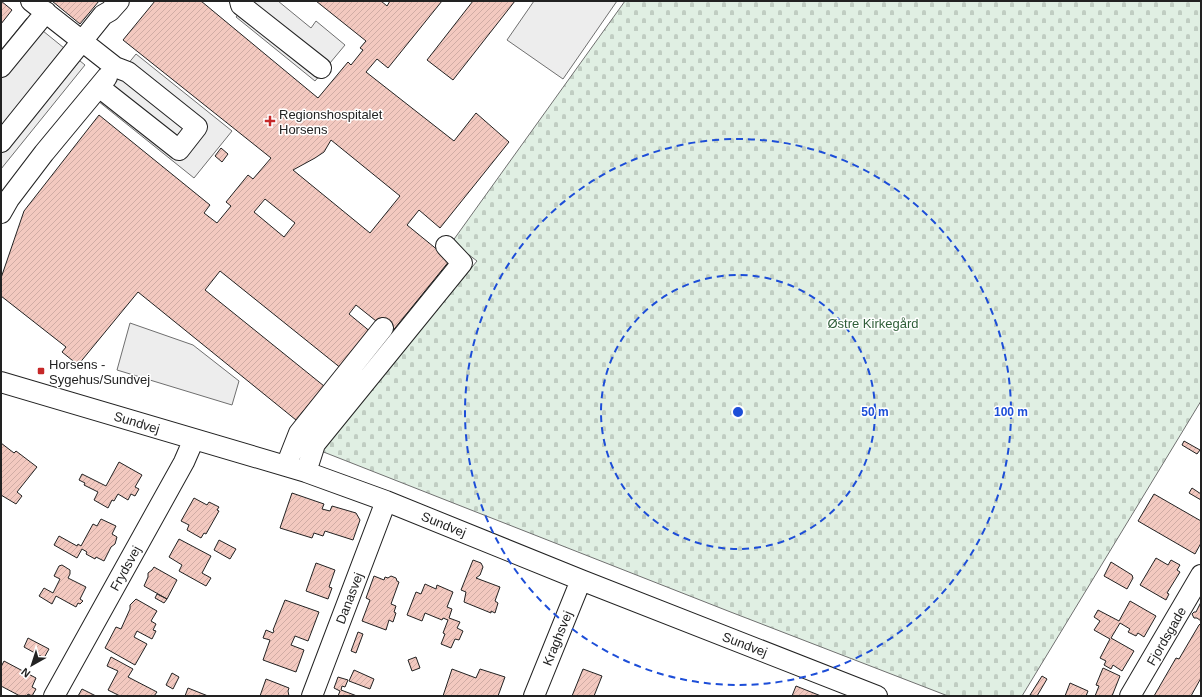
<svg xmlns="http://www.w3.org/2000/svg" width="1202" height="697" viewBox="0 0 1202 697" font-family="Arial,sans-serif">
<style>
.cemetery{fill:url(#cemetery-stones);stroke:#6f6f6f}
.parking{fill:#ededed;stroke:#6f6f6f}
.building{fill:url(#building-hatch);stroke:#222;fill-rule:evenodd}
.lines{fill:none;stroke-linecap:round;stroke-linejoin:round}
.minor-casing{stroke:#222;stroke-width:22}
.minor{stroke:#fff;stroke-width:20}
.ring{fill:none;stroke:#1d4ed8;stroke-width:2;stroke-dasharray:7 5}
.poi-dot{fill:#c62828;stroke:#fff;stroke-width:1.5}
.labels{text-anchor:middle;stroke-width:3;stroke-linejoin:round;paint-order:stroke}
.poi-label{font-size:13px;fill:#222;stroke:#fff;text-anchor:start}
.park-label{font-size:13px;fill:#2f5e38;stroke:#fff}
.street-label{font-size:13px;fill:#222;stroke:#fff}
.centre{fill:#1d4ed8;stroke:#fff;stroke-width:2}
.ring-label{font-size:12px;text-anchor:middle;font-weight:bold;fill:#1d4ed8;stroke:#fff;stroke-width:3;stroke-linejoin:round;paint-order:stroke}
</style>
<defs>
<pattern id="cemetery-stones" width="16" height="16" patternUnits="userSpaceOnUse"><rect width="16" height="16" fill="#e0efe3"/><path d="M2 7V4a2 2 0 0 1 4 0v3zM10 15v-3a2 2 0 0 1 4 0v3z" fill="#c0cdc2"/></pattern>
<pattern id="building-hatch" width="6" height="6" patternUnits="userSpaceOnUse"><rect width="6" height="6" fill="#f3c9c0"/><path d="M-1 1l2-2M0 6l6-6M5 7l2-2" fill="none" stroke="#d0aca5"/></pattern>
</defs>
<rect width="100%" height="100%" fill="#fff"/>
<path class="cemetery" d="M625,1H1201V401L1022,696H948L728,611L321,451L477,261L452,242Z"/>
<path class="parking" d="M249,1H278L311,28L316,21L345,45L315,81L236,17Z
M534,1H617L563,79L507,40Z
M27,18L85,65L1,169V50Z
M136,54L232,131L194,178L98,101Z
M130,323L193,345L239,381L232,405L117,370Z"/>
<path class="building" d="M1,1L12,10L1,24Z
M52,1H99L80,24Z
M155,1H201L318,98L348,62L351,65L363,50L360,48L366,41L316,1H381L387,6L390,1H442L388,68L377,59L366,72L454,141L476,113L509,142L440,228L419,210L407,225L450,260L391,333L356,305L349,314L372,333L342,369L220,271L205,290L324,386L296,420L138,292L78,365L62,352L66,347L1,296V278L24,211L99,115L210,205L204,213L217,223L231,206L226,202L248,175L253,179L271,158L123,40ZM331,140L400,196L370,233L293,170L315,158L324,152ZM265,199L295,223L284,237L254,212Z
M473,1H515L453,80L427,60Z
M221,148L228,154L222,162L215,156Z
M1184,441L1200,450L1197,454L1182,445Z
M1,443L14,453L16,451L37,467L17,492L22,496L16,504L1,495Z
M119,462L142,475L135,487L139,489L135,496L131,494L128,500L118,494L114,501L112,500L108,508L94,500L98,492L84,485L85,483L79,480L82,474L106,486Z
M1192,488L1201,494V500L1189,493Z
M292,493L324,504L322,509L330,511L332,506L356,513L360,520L353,540L325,531L323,536L314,533L312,538L280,528Z
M1154,494L1201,521V543L1195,554L1138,521Z
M194,498L207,505L209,502L219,507L217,510L219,511L206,534L204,533L201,538L187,530L189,525L181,521Z
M101,519L116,526L112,534L117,537L115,544L111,547L104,561L96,557L95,559L86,554L87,552L82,549L77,558L54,545L59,536L77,546L78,544L81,546L93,524L97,526Z
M179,539L211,556L202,573L211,578L206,586L179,571L182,565L169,557Z
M219,540L236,549L230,559L214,550Z
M1156,558L1168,565L1171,560L1180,565L1177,570L1180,572L1167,593L1169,594L1166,600L1140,585Z
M473,560L481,563L483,567L480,575L476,578L500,587L495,601L498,603L495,613L491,611V613L464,602L466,592L461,590Z
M1111,562L1132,575L1133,578L1127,589L1104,576Z
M316,563L335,570L329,587L332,588L328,599L306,591Z
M62,565L70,570V574L68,578L86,587L80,599L83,601L80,604L78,603L76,607L56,596L52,604L39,596L44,588L53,593L60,579L54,576L59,566Z
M154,567L177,580L167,599L144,586L148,577V573L152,570Z
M374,576L384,580L385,577L388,578L391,576L396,578L397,581L399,582L391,604L396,606L394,612L396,613L393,622L389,620L386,630L362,621L370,600L366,598Z
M425,584L436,589L437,585L453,592L447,607L452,609L449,618L460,622L457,628L463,631L459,640L455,639L451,648L441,644L445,634L443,633L448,620L443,618L442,620L425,613L422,621L407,615L416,592L421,594Z
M157,594L167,599L164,603L155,598Z
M136,599L157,611L151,621L156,624L153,630L156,631L152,639L137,631L134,637L147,644L135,665L105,648L116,627L121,629L130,609V605Z
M285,600L319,612L308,641L295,636L291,645L304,650L296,672L263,660L270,640L263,638L266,630L273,633L274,631L273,630Z
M1130,601L1156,616L1144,637L1138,633L1136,636L1128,632L1130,629L1120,623L1111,638L1134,651L1122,671L1113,665L1111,669L1104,665L1106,661L1100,658L1110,639L1094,630L1100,621L1094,617L1098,610L1119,621Z
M1201,602V621L1197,618H1194L1192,614L1194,612H1196Z
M1201,623V678L1191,696H1154L1176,658L1179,659L1199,625Z
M358,632L363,634L356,653L351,651Z
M28,638L49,649L44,658L24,647Z
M111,657L133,669L128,677L157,692L154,696H120L108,690L118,671L107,666Z
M416,657L420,668L412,671L408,660Z
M4,661L36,678L32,687L36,689L32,696L28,694L27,696H20L1,686V667Z
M1103,668L1120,676L1112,696H1095L1099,686L1096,685Z
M452,669L476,678L480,669L505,677L498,696H443Z
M583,669L602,676L594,696H572Z
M354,670L374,679L370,689L349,681Z
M172,673L179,677L173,689L166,685Z
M1042,676L1047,679L1037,696L1030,695Z
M338,677L348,680L345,687L342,686L341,690L357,696H338L340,691L334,688Z
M266,679L289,688L288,691L289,696H260Z
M1070,683L1088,691L1086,696H1065Z
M796,686L821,696H792Z
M188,688L208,696H185Z
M82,689L96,696H78Z"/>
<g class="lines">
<g class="minor-casing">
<path id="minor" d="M31,1L115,67L128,72L197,127L179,150L99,87
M240,1L241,5L321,68
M1,67L46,12
M1,142L103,15L110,11L119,1
M1,213L9,199L44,153L107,77
M1,382L306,472L386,501L581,580L877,696
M286,466L299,433L383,328
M306,472L315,444L462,263L446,246
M54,696L184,462L194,439
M312,696L386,501
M534,696L581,580
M1130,696L1201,575"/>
</g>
<use href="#minor" class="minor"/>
</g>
<g class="ring">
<circle cx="738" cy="412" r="137"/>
<circle cx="738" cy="412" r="273"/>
</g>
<g class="poi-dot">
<path d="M268 115h4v4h4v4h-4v4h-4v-4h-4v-4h4z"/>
<rect x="37" y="367" width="8" height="8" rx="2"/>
</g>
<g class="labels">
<g class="poi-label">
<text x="279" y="119">Regionshospitalet<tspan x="279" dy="15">Horsens</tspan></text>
<text x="49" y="369">Horsens -<tspan x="49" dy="15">Sygehus/Sundvej</tspan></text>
</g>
<g class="park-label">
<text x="873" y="328">Østre Kirkegård</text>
</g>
<g class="street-label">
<text transform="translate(137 422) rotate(17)" y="5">Sundvej</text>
<text transform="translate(444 524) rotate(22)" y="5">Sundvej</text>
<text transform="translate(125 568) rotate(-61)" y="5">Frydsvej</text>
<text transform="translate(349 598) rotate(-69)" y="5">Danasvej</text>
<text transform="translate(1166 636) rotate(-60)" y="5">Fjordsgade</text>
<text transform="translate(557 638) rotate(-68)" y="5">Kraghsvej</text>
<text transform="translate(745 644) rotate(21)" y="5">Sundvej</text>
</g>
</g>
<circle cx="738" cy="412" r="6" class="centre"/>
<g class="ring-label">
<text x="875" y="416">50 m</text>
<text x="1011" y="416">100 m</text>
</g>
<rect width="1202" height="697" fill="none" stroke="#222222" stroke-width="4"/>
<g transform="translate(32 665) rotate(219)" stroke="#ffffff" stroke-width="3" paint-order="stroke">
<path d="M0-3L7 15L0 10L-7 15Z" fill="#222222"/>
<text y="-6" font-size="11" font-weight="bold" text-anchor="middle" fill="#222222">N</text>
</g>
</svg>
